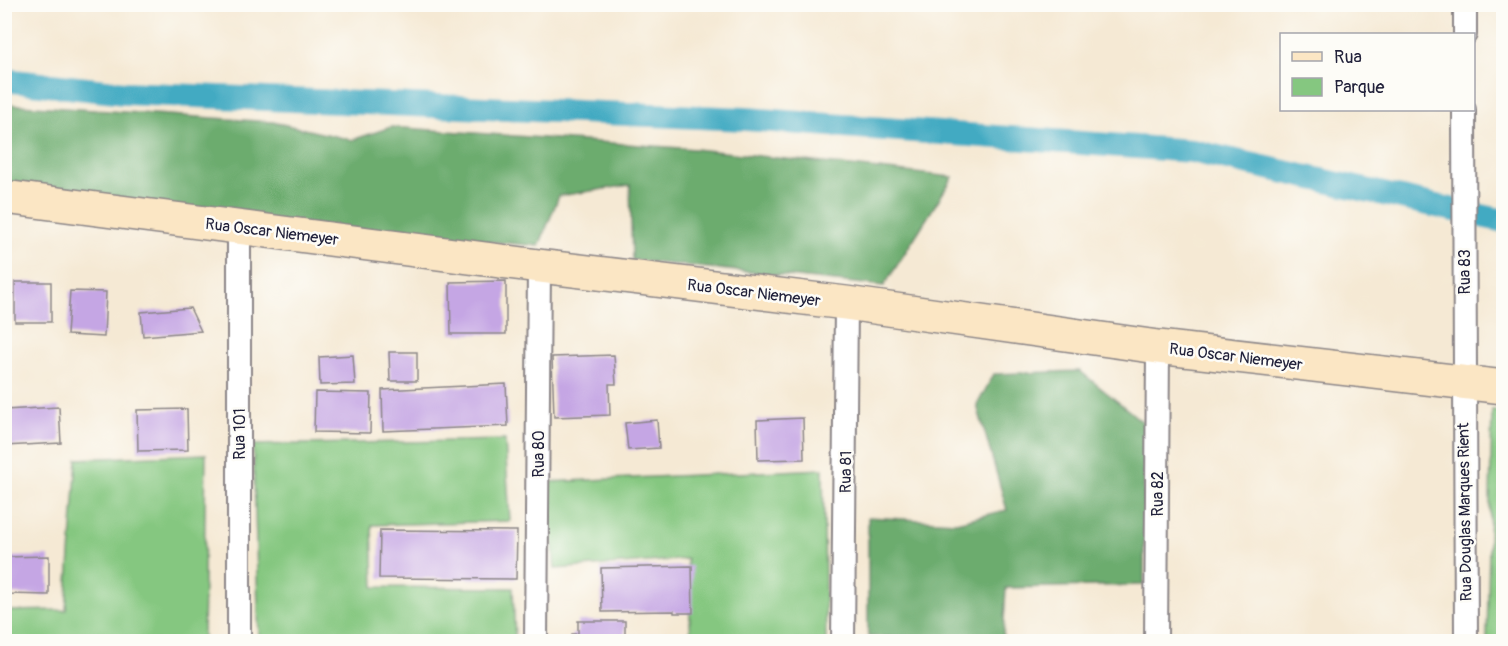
<svg xmlns="http://www.w3.org/2000/svg" width="1508" height="646" viewBox="0 0 1508 646" font-family="Pangolin,sans-serif">
<style>
.green{fill:#85c780;stroke:#54745e;stroke-width:1.5}
.forest{fill:#6cac6e;stroke:#476754;stroke-width:1.5}
.lines{fill:none;stroke-linecap:round;stroke-linejoin:round}
.canal{stroke:#42aac2;stroke-width:24}
.building{fill:#c5a6e4}
.street-casing{stroke:#8c8688;stroke-width:26}
.secondary-casing{stroke:#8c8688;stroke-width:36}
.street{stroke:#fff;stroke-width:22}
.secondary{stroke:#fbe6c4;stroke-width:33}
.labels{text-anchor:middle;stroke-width:5;stroke-linejoin:round;paint-order:stroke}
.street-label{font-size:16px;fill:#22223b;stroke:#fdfcf7}
</style>
<rect width="100%" height="100%" fill="#fdfcf7"/>
<filter id="ink" filterUnits="userSpaceOnUse"><feTurbulence type="fractalNoise" baseFrequency=".0167" numOctaves="2"/><feDisplacementMap in="SourceGraphic" scale="12" xChannelSelector="R" yChannelSelector="G"/><feConvolveMatrix kernelMatrix="1 2 1 2 8 2 1 2 1" color-interpolation-filters="sRGB"/></filter>
<filter id="wash" filterUnits="userSpaceOnUse"><feTurbulence type="fractalNoise" baseFrequency=".008" numOctaves="4" result="noise"/><feDisplacementMap in="SourceGraphic" scale="24" xChannelSelector="R" yChannelSelector="G"/><feGaussianBlur stdDeviation="1.35" result="paint"/><feColorMatrix in="noise" values="0 0 0 0 0 0 0 0 0 0 0 0 0 0 0 0 0 1.4 0 .05"/><feComposite in="paint" operator="in"/></filter>
<g filter="url(#wash)">
<rect width="100%" height="100%" fill="#f5e9d4"/>
<path class="green" d="M1492,410L1504,411L1503,642L1487,641Z
M505,440L510,521L372,525L374,587L513,588L515,641H259L253,445Z
M206,454L203,641H5V611L66,610L77,459Z
M823,469L826,641H691L687,559L555,569L547,482Z"/>
<path class="forest" d="M5,104L273,122L352,140L391,127L695,149L953,177L884,286L632,260L630,185L559,196L539,246L245,219L5,186Z
M1080,371L1144,423V585L1006,588L1003,637H868V517L956,522L1007,510L977,405L994,374Z"/>
<g class="lines">
<path class="canal" d="M4,80L124,93L746,119L1192,151L1504,221"/>
</g>
<g id="blocks">
<path class="building" d="M506,281V334H451L450,282Z
M15,282H51V322H15Z
M70,291L106,292L104,337L67,335Z
M190,308L201,331L143,336L141,312Z
M389,352H417V381H390Z
M353,355L355,384L320,385L319,357Z
M614,355L616,384H609L610,415L554,417L552,357Z
M506,384L508,426L383,431L382,390Z
M315,392L371,393L370,433L314,432Z
M59,407L61,443L4,446V410Z
M187,409L188,450L138,451L137,410Z
M803,418L804,459L758,460L757,420Z
M657,420L659,448L628,450L625,423Z
M380,530L517,531L516,579L379,578Z
M49,556V595L7,594L4,591V557Z
M692,566L693,613H674V611L602,612L601,568Z
M578,621H625V642H572V634H578Z"/>
</g>
</g>
<g filter="url(#ink)">
<use href="#blocks" fill-opacity="0" stroke="#8c8688" stroke-width="1.5"/>
<g class="lines">
<g class="street-casing">
<path id="street" d="M1465,34V4
M1464,110L1466,642
M239,227V642
M536,642L539,266
M843,642L846,303
M1156,642L1158,347"/>
</g>
<g class="secondary-casing">
<path id="secondary" d="M4,197L539,266L846,303L1158,347L1504,387"/>
</g>
<use href="#street" class="street"/>
<use href="#secondary" class="secondary"/>
</g>
</g>
<g class="labels">
<g class="street-label">
<text transform="translate(272 231) rotate(7)" y="6">Rua Oscar Niemeyer</text>
<text transform="translate(1464 272) rotate(-90)" y="6">Rua 83</text>
<text transform="translate(754 292) rotate(7)" y="6">Rua Oscar Niemeyer</text>
<text transform="translate(1236 356) rotate(7)" y="6">Rua Oscar Niemeyer</text>
<text transform="translate(239 434) rotate(-90)" y="6">Rua 101</text>
<text transform="translate(538 454) rotate(-90)" y="6">Rua 80</text>
<text transform="translate(845 472) rotate(-89)" y="6">Rua 81</text>
<text transform="translate(1157 494) rotate(-90)" y="6">Rua 82</text>
<text transform="translate(1464 512) rotate(-91)" y="6">Rua Douglas Marques Rient</text>
</g>
</g>
<rect width="1508" height="646" fill="none" stroke="#fdfcf7" stroke-width="24"/>
<rect x="1280" y="33" width="195" height="78" fill="#fdfcf7" stroke="#a5a5ac" stroke-width="1.5"/>
<rect x="1292" y="52" width="30" height="9" fill="#fbe6c4" stroke="#a5a5ac" stroke-width="1.5"/>
<text x="1334" y="63" font-size="18" fill="#22223b">Rua</text>
<rect x="1292" y="78" width="30" height="18" fill="#85c780" stroke="#a5a5ac" stroke-width="1.5"/>
<text x="1334" y="93" font-size="18" fill="#22223b">Parque</text>
</svg>
